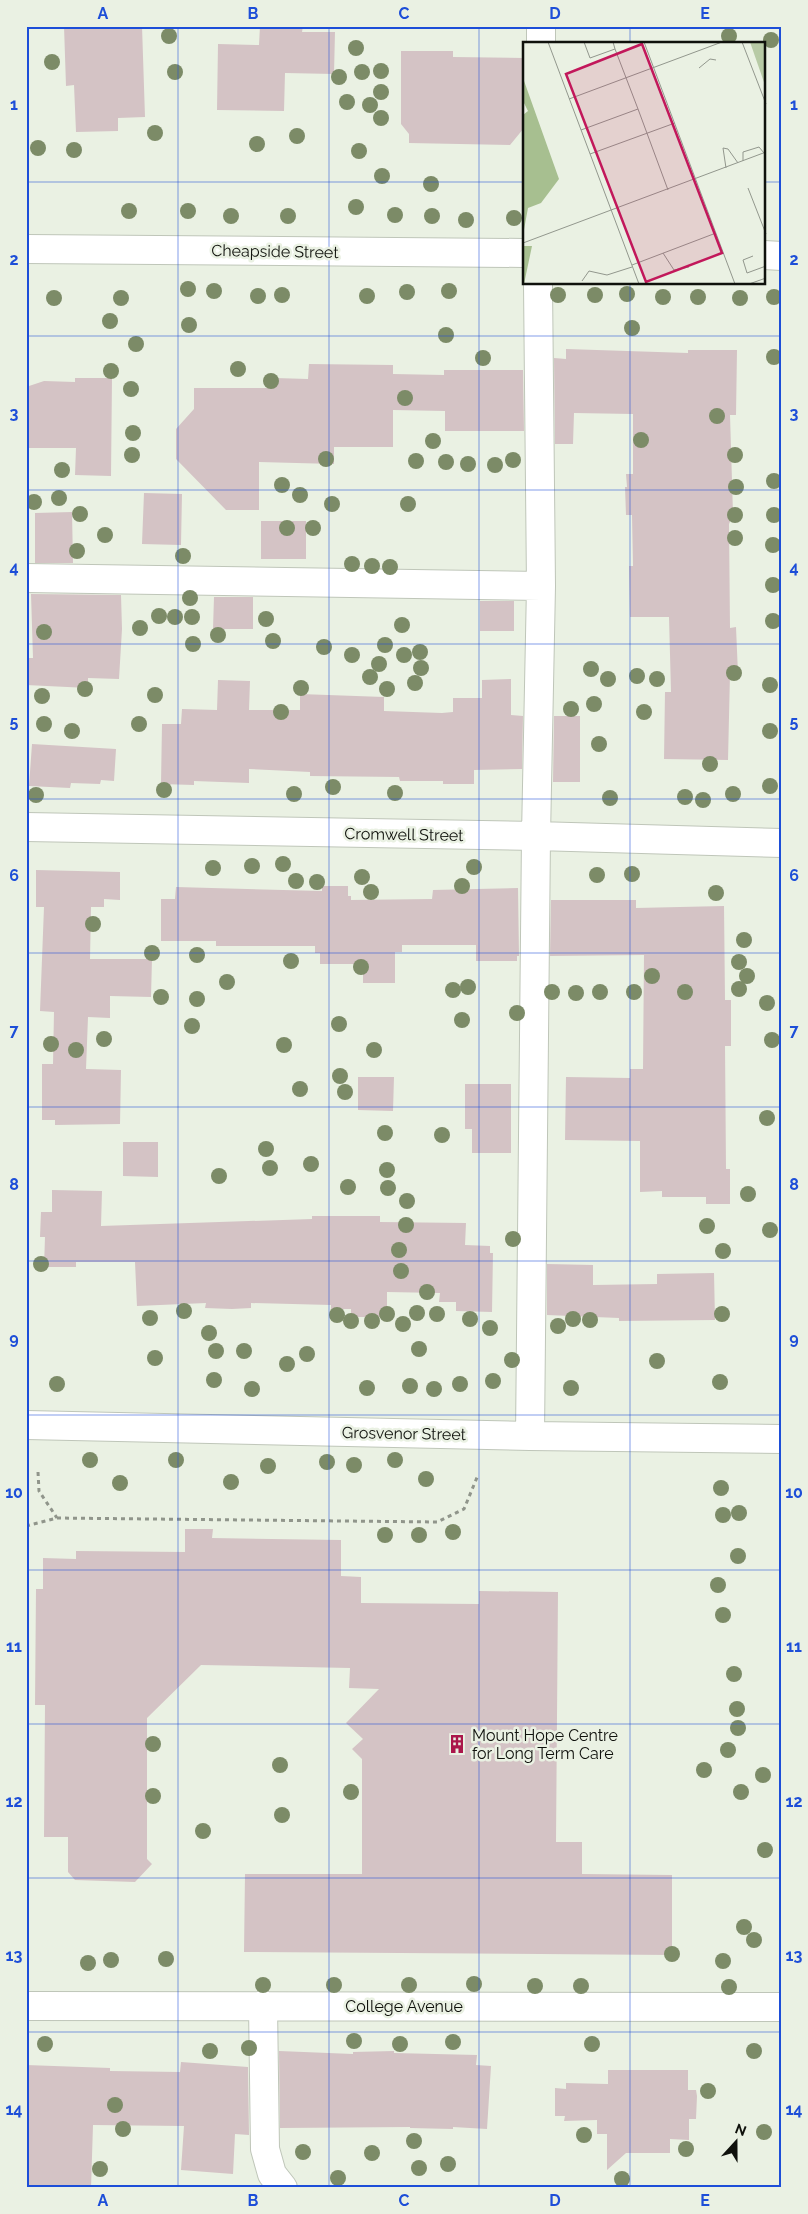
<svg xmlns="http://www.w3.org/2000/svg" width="808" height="2214" viewBox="0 0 808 2214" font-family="Raleway,sans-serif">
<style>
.building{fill:#d4c3c5}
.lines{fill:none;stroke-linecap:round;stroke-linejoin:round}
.minor-casing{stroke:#bfc6b9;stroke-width:30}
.path{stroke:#90958b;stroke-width:3;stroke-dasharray:4 4;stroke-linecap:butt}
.minor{stroke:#fff;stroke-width:28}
.tree{fill:#7c8b67}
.grid{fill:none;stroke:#1d4ed8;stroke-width:1;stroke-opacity:0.55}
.labels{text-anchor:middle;stroke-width:5;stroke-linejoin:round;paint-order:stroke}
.street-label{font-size:16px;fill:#0f110c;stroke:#eaf1e3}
.poi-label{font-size:16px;fill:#0f110c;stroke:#eaf1e3;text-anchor:start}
.inset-road{fill:none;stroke:#92978d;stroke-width:1}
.view{fill:#c2185b;fill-opacity:0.15;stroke:#c2185b;stroke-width:2.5}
.inset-edge{fill:none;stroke:#0f110c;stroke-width:2.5}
.neatline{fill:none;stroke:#1d4ed8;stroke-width:2}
.grid-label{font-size:16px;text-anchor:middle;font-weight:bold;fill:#1d4ed8}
</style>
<rect width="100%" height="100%" fill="#eaf1e3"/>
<path class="building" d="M64,26H142L145,117L118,118V131L76,132L74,85L66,86Z
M260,26H303L302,32H335L334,74L285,73L284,111L217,110L218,44L259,45Z
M401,51H453V57L524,58V128L510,145L409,143V134L401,124Z
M566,349L688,353V350H737L736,415H730L733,514L729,524L730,628L736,627L738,674H730L728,760L664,759L665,692H671L669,617H630L629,566H633L632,515H626L625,487H627L626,474H633V414L574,413L573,444H555L554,358L566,359Z
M309,364L393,365V374L444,375V370H523L524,431H445V411L393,410V447H334V464L259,462V510H226L176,459V429L194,409V388H275V378L308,379Z
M75,378H112L111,476L75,475L76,448H28L29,386L44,381L75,382Z
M144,493L182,494L181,545L142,544Z
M72,512L73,563H35V513Z
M261,521H306V559H261Z
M31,594L121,595L122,629L119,679L88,678V688L26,685V658H33Z
M214,597H253V629H213Z
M480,601H514V631H480Z
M511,679V715L523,716L522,769L474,770V784H443V781H400L399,777L310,776V772L249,769V783L194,781V785L161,784L162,724H181L182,709L217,710L218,680L250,681L249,710H300V694L384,697V711L442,713L453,712V698H482V680Z
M554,716H580V782H553Z
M32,744L116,749L114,781L101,780L100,784L71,783L70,788L29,786Z
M36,870L120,872V900L104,899V907H91L90,959H152L151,997L110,996V1018L88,1017L86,1069L121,1070L120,1124L55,1125V1120H42V1064H53L54,1012L40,1011L44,907H36Z
M322,886H348V896H351V900L432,899L433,890L518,888L519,956H517V961H476V945H402V952H395V983H363V964H320V953H315V946H216V941H161V899H175L176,887L322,891Z
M551,900H636V908L724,906L725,1000H731V1046H725L726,1169H730V1204H706V1197H662V1191L640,1192V1141L565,1140L566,1077L630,1078V1069H643L644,955L550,956Z
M358,1077H394L393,1111L358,1110Z
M465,1084H511V1153H472V1129H465Z
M123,1142H158V1177L123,1176Z
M52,1190L102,1191L101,1226L312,1219V1216H380V1222L466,1223L465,1245L490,1246V1253H493L492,1312L456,1311V1302H439L440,1293L387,1292V1317H351V1309H331V1305L251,1303V1308L232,1309L205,1308L206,1303L137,1306L135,1262H76V1267H44L45,1237H40L41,1212H52Z
M547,1264L593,1265V1285L657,1284V1274L714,1273L715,1320L619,1321V1318L547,1315Z
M185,1529H213L212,1538L341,1540V1576L361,1577V1603L479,1604V1591L558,1592L556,1842H582V1874L672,1875V1955L244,1952L245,1874H362V1759L352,1749L363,1739L346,1723L379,1689L349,1688L350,1668L201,1665L147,1718V1859L152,1864L135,1882L75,1880L68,1872V1837H44L45,1705H35L36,1589H43V1558L76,1559V1551L185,1552Z
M279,2051L353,2054V2052L394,2051V2053L477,2055L476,2065L491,2066L487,2129L453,2127V2129L410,2128V2127L280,2128Z
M181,2062L248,2067L249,2135L235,2134L233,2174L181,2170L184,2126L93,2125L91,2188H26V2065L110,2068V2071L180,2072Z
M608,2070H688V2090H696L697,2096L696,2119H689V2140L670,2139V2153H626L607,2170V2134H597V2120L564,2121L565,2116H555V2088L566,2089V2083L608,2084Z"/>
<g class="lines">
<g class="minor-casing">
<path id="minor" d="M541,44V26
M26,249L524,253
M764,255L782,256
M26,578L541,586L538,284
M26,827L536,836L782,843
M26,1425L530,1436L782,1439
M530,1436L536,836L541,586
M263,2005L265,2149L272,2174L283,2188
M26,2006L782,2007"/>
</g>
<path class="path" d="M38,1472L39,1491L57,1518
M26,1526L57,1518L437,1522L464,1509L478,1475"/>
<use href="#minor" class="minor"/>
</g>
<g class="tree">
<circle cx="169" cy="36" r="8"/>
<circle cx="729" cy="36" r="8"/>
<circle cx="771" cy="40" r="8"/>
<circle cx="356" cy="48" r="8"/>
<circle cx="52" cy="62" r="8"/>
<circle cx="381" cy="71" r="8"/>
<circle cx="175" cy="72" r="8"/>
<circle cx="362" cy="72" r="8"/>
<circle cx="339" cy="77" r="8"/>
<circle cx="381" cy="92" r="8"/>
<circle cx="347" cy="102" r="8"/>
<circle cx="370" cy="105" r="8"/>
<circle cx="381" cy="118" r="8"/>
<circle cx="155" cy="133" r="8"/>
<circle cx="297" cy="136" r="8"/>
<circle cx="257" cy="144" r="8"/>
<circle cx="38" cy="148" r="8"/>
<circle cx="74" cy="150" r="8"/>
<circle cx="359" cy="151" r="8"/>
<circle cx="382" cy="176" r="8"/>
<circle cx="431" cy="184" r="8"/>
<circle cx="356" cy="207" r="8"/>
<circle cx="129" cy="211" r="8"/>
<circle cx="188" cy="211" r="8"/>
<circle cx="395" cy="215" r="8"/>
<circle cx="231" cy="216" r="8"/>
<circle cx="288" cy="216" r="8"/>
<circle cx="432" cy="216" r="8"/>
<circle cx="514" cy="218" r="8"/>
<circle cx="466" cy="220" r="8"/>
<circle cx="188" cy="289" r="8"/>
<circle cx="214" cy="291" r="8"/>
<circle cx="449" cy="291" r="8"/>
<circle cx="407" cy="292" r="8"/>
<circle cx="627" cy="294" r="8"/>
<circle cx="282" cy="295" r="8"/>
<circle cx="558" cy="295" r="8"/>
<circle cx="595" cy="295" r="8"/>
<circle cx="258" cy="296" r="8"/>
<circle cx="367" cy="296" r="8"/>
<circle cx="663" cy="297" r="8"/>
<circle cx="698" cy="297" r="8"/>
<circle cx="774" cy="297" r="8"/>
<circle cx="54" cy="298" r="8"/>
<circle cx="121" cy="298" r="8"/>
<circle cx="740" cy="298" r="8"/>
<circle cx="110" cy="321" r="8"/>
<circle cx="189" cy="325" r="8"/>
<circle cx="632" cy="328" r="8"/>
<circle cx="446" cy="335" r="8"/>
<circle cx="136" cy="344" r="8"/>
<circle cx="774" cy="357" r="8"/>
<circle cx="483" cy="358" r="8"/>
<circle cx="238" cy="369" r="8"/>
<circle cx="111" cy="371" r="8"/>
<circle cx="271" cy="381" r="8"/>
<circle cx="131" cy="389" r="8"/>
<circle cx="405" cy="398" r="8"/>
<circle cx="717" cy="416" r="8"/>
<circle cx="133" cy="433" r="8"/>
<circle cx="641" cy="440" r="8"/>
<circle cx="433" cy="441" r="8"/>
<circle cx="132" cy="455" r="8"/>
<circle cx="735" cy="455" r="8"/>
<circle cx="326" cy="459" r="8"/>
<circle cx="513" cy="460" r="8"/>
<circle cx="416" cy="461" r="8"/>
<circle cx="446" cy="462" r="8"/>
<circle cx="468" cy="464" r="8"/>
<circle cx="495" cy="465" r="8"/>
<circle cx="62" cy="470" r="8"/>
<circle cx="774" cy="481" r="8"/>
<circle cx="282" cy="485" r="8"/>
<circle cx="736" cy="487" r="8"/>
<circle cx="300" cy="495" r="8"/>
<circle cx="59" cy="498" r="8"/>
<circle cx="34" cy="502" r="8"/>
<circle cx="332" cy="504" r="8"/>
<circle cx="408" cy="504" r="8"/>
<circle cx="80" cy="514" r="8"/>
<circle cx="735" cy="515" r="8"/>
<circle cx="774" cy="515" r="8"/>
<circle cx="287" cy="528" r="8"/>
<circle cx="313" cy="528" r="8"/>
<circle cx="105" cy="535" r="8"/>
<circle cx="735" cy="538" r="8"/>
<circle cx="773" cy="545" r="8"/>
<circle cx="77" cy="551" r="8"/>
<circle cx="183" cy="556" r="8"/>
<circle cx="352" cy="564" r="8"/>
<circle cx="372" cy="566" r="8"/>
<circle cx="390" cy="567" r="8"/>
<circle cx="773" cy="585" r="8"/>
<circle cx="190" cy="598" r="8"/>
<circle cx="159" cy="616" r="8"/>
<circle cx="175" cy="617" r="8"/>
<circle cx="192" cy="617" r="8"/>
<circle cx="266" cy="619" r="8"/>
<circle cx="773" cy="621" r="8"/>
<circle cx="402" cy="625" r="8"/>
<circle cx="140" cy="628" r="8"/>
<circle cx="44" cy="632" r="8"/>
<circle cx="218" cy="635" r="8"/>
<circle cx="273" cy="641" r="8"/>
<circle cx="193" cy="644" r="8"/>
<circle cx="385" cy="645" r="8"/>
<circle cx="324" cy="647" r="8"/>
<circle cx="420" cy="652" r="8"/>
<circle cx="352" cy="655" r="8"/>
<circle cx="404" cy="655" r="8"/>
<circle cx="379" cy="664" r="8"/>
<circle cx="421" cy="668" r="8"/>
<circle cx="591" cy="669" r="8"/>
<circle cx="734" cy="673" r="8"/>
<circle cx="637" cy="676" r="8"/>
<circle cx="370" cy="677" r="8"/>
<circle cx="608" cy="679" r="8"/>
<circle cx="657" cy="679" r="8"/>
<circle cx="415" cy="683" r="8"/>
<circle cx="770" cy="685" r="8"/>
<circle cx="301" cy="688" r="8"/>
<circle cx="85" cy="689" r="8"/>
<circle cx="387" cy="689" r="8"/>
<circle cx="155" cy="695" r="8"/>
<circle cx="42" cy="696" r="8"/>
<circle cx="594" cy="704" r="8"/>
<circle cx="571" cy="709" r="8"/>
<circle cx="281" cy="712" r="8"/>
<circle cx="644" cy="712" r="8"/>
<circle cx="44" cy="724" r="8"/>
<circle cx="139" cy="724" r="8"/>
<circle cx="72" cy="731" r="8"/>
<circle cx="770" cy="731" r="8"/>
<circle cx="599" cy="744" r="8"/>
<circle cx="710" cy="764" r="8"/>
<circle cx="770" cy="786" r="8"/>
<circle cx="333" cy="787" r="8"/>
<circle cx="164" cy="790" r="8"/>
<circle cx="395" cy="793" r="8"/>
<circle cx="294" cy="794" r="8"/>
<circle cx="733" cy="794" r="8"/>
<circle cx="36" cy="795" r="8"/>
<circle cx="685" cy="797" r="8"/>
<circle cx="610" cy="798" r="8"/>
<circle cx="703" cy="800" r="8"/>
<circle cx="283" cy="864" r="8"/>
<circle cx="252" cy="866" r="8"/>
<circle cx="474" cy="867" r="8"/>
<circle cx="213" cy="868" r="8"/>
<circle cx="632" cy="874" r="8"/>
<circle cx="597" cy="875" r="8"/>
<circle cx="362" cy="877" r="8"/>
<circle cx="296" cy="881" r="8"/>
<circle cx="317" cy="882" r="8"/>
<circle cx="462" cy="886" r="8"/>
<circle cx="371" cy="892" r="8"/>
<circle cx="716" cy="893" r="8"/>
<circle cx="93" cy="924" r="8"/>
<circle cx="744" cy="940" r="8"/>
<circle cx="152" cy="953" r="8"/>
<circle cx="197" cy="955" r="8"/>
<circle cx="291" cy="961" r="8"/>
<circle cx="739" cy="962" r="8"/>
<circle cx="361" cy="967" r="8"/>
<circle cx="652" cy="976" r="8"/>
<circle cx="747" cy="976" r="8"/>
<circle cx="227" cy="982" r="8"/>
<circle cx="468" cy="987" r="8"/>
<circle cx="739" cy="989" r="8"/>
<circle cx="453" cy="990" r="8"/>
<circle cx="552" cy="992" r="8"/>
<circle cx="600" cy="992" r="8"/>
<circle cx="634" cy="992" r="8"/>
<circle cx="685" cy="992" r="8"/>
<circle cx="576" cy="993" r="8"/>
<circle cx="161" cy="997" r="8"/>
<circle cx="197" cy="999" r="8"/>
<circle cx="767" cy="1003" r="8"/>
<circle cx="517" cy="1013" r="8"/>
<circle cx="462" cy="1020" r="8"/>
<circle cx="339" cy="1024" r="8"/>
<circle cx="192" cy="1026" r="8"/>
<circle cx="104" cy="1039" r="8"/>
<circle cx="772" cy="1040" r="8"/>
<circle cx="51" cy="1044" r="8"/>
<circle cx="284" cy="1045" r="8"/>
<circle cx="76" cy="1050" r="8"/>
<circle cx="374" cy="1050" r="8"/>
<circle cx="340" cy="1076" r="8"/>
<circle cx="300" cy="1089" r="8"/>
<circle cx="345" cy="1092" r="8"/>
<circle cx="767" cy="1118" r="8"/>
<circle cx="385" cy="1133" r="8"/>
<circle cx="442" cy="1135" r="8"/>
<circle cx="266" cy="1149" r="8"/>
<circle cx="311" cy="1164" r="8"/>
<circle cx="270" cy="1168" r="8"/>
<circle cx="387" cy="1170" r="8"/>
<circle cx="219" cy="1176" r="8"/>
<circle cx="348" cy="1187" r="8"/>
<circle cx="388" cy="1188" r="8"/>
<circle cx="748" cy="1194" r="8"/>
<circle cx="407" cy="1201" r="8"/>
<circle cx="406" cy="1225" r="8"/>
<circle cx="707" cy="1226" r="8"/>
<circle cx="770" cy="1230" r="8"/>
<circle cx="513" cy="1239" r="8"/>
<circle cx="399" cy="1250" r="8"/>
<circle cx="723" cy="1251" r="8"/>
<circle cx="41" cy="1264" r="8"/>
<circle cx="401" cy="1271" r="8"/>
<circle cx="427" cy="1292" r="8"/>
<circle cx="184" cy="1311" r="8"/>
<circle cx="417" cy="1313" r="8"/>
<circle cx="387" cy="1314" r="8"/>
<circle cx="437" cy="1314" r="8"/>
<circle cx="722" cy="1314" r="8"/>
<circle cx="337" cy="1315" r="8"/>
<circle cx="150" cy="1318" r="8"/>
<circle cx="470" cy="1319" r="8"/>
<circle cx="573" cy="1319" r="8"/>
<circle cx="590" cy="1320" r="8"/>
<circle cx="351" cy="1321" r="8"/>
<circle cx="372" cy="1321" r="8"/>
<circle cx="403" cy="1324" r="8"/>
<circle cx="558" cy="1326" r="8"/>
<circle cx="490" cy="1328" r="8"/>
<circle cx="209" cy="1333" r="8"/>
<circle cx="419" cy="1349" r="8"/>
<circle cx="216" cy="1351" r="8"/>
<circle cx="244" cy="1351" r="8"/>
<circle cx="307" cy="1354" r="8"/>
<circle cx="155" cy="1358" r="8"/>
<circle cx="512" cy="1360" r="8"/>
<circle cx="657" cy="1361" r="8"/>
<circle cx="287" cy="1364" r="8"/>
<circle cx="214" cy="1380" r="8"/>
<circle cx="493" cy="1381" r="8"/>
<circle cx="720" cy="1382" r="8"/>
<circle cx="57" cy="1384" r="8"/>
<circle cx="460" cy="1384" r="8"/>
<circle cx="410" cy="1386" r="8"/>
<circle cx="367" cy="1388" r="8"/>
<circle cx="571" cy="1388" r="8"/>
<circle cx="252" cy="1389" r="8"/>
<circle cx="434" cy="1389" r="8"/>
<circle cx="90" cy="1460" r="8"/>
<circle cx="176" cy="1460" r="8"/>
<circle cx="395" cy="1460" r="8"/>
<circle cx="327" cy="1462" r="8"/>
<circle cx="354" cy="1465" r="8"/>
<circle cx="268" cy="1466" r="8"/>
<circle cx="426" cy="1479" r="8"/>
<circle cx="231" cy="1482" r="8"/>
<circle cx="120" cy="1483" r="8"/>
<circle cx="721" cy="1488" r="8"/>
<circle cx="739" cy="1513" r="8"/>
<circle cx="723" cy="1515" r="8"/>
<circle cx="453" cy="1532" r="8"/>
<circle cx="385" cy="1535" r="8"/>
<circle cx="419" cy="1535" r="8"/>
<circle cx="738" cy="1556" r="8"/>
<circle cx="718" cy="1585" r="8"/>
<circle cx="723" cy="1615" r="8"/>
<circle cx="734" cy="1674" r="8"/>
<circle cx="737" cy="1709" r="8"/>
<circle cx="738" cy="1728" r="8"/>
<circle cx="153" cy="1744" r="8"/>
<circle cx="728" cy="1750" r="8"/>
<circle cx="280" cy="1765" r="8"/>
<circle cx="704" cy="1770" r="8"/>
<circle cx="763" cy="1775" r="8"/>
<circle cx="351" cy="1792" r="8"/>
<circle cx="741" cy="1792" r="8"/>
<circle cx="153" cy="1796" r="8"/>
<circle cx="282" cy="1815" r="8"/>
<circle cx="203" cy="1831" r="8"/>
<circle cx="765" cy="1850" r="8"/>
<circle cx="744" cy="1927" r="8"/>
<circle cx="754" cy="1940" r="8"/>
<circle cx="672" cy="1954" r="8"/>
<circle cx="166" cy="1959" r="8"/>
<circle cx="111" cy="1960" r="8"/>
<circle cx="723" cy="1961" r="8"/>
<circle cx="88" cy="1963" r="8"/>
<circle cx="474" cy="1984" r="8"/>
<circle cx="263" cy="1985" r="8"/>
<circle cx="334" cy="1985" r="8"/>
<circle cx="409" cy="1985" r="8"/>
<circle cx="535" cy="1986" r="8"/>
<circle cx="581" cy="1986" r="8"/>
<circle cx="729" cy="1987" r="8"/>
<circle cx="354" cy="2041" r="8"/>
<circle cx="453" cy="2042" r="8"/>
<circle cx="45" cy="2044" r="8"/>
<circle cx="400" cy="2044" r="8"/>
<circle cx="592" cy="2044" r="8"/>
<circle cx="249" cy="2048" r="8"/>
<circle cx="210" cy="2051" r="8"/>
<circle cx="754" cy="2051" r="8"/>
<circle cx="708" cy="2091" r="8"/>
<circle cx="115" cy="2105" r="8"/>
<circle cx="123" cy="2129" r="8"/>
<circle cx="764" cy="2132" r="8"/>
<circle cx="584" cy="2135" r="8"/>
<circle cx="414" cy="2141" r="8"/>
<circle cx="686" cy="2149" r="8"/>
<circle cx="303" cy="2152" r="8"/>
<circle cx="372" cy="2153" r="8"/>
<circle cx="448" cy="2164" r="8"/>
<circle cx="419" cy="2168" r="8"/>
<circle cx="100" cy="2169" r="8"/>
<circle cx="338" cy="2178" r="8"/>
<circle cx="622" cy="2179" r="8"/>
</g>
<path class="grid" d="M178,26V2188M329,26V2188M479,26V2188M630,26V44M26,182H524M764,182H782M630,284V2188M26,336H782M26,490H782M26,644H782M26,799H782M26,953H782M26,1107H782M26,1261H782M26,1415H782M26,1570H782M26,1724H782M26,1878H782M26,2032H782"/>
<defs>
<g id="building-bare" transform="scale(1.5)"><path d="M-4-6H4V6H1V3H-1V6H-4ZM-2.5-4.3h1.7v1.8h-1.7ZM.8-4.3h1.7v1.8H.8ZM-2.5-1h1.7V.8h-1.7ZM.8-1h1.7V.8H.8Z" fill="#aa164b" stroke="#eaf1e3" stroke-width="2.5" paint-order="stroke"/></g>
</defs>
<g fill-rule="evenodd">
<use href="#building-bare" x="457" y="1744"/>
</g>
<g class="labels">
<g class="street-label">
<text transform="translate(275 251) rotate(1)" y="6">Cheapside Street</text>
<text transform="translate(404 834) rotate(1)" y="6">Cromwell Street</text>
<text transform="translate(404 1433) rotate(1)" y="6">Grosvenor Street</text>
<text x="404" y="2012">College Avenue</text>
</g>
<g class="poi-label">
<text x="472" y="1741">Mount Hope Centre<tspan x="472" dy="18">for Long Term Care</tspan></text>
</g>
</g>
<g transform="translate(523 42)">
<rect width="242" height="242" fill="#eaf1e3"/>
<path d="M227,0H242V43Z" fill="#b7caa5"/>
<path d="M0,36L36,137L18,161L5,166L0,193V73L5,69L0,59ZM0,204H9L1,242H0Z" fill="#a7bf90"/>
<path class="inset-road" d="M25,0L116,242M61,0L67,16L92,7L90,0M121,0L212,242M219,0L243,62M176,26L187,17L193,18M46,57L199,0M115,67L145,148M58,88L115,67L92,7M67,112L152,81M220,119V110L236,105L241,111M203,126L200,106L205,107L215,121M225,146L243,192M0,201L243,110M140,211L151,228L166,225M230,214L220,218L224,231L243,224M109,223L193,191M59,239L66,229L84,233L109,225M226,242L243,236"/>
<path class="view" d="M119,2L199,211L123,240L43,32Z"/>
<rect width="242" height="242" class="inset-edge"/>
</g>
<rect width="808" height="2214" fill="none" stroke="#eaf1e3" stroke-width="55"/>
<g transform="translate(736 2142) rotate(21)" stroke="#eaf1e3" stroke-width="4" paint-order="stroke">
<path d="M0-4L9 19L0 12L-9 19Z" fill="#0f110c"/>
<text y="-8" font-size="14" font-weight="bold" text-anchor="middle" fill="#0f110c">N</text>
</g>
<rect x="28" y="28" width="752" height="2158" class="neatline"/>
<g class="grid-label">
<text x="103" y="19">A</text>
<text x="253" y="19">B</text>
<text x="404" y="19">C</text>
<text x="555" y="19">D</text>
<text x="705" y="19">E</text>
<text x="14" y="110">1</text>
<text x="794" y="110">1</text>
<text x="14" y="265">2</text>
<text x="794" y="265">2</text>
<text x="14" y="419">3</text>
<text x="794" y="419">3</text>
<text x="14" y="573">4</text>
<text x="794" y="573">4</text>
<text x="14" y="727">5</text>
<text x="794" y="727">5</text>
<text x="14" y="881">6</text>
<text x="794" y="881">6</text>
<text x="14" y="1036">7</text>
<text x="794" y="1036">7</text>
<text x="14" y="1190">8</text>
<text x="794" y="1190">8</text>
<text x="14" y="1344">9</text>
<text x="794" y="1344">9</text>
<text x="14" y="1498">10</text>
<text x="794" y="1498">10</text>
<text x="14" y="1652">11</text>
<text x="794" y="1652">11</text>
<text x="14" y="1807">12</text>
<text x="794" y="1807">12</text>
<text x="14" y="1961">13</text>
<text x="794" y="1961">13</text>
<text x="14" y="2115">14</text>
<text x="794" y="2115">14</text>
<text x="103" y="2206">A</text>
<text x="253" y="2206">B</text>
<text x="404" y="2206">C</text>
<text x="555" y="2206">D</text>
<text x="705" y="2206">E</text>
</g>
</svg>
